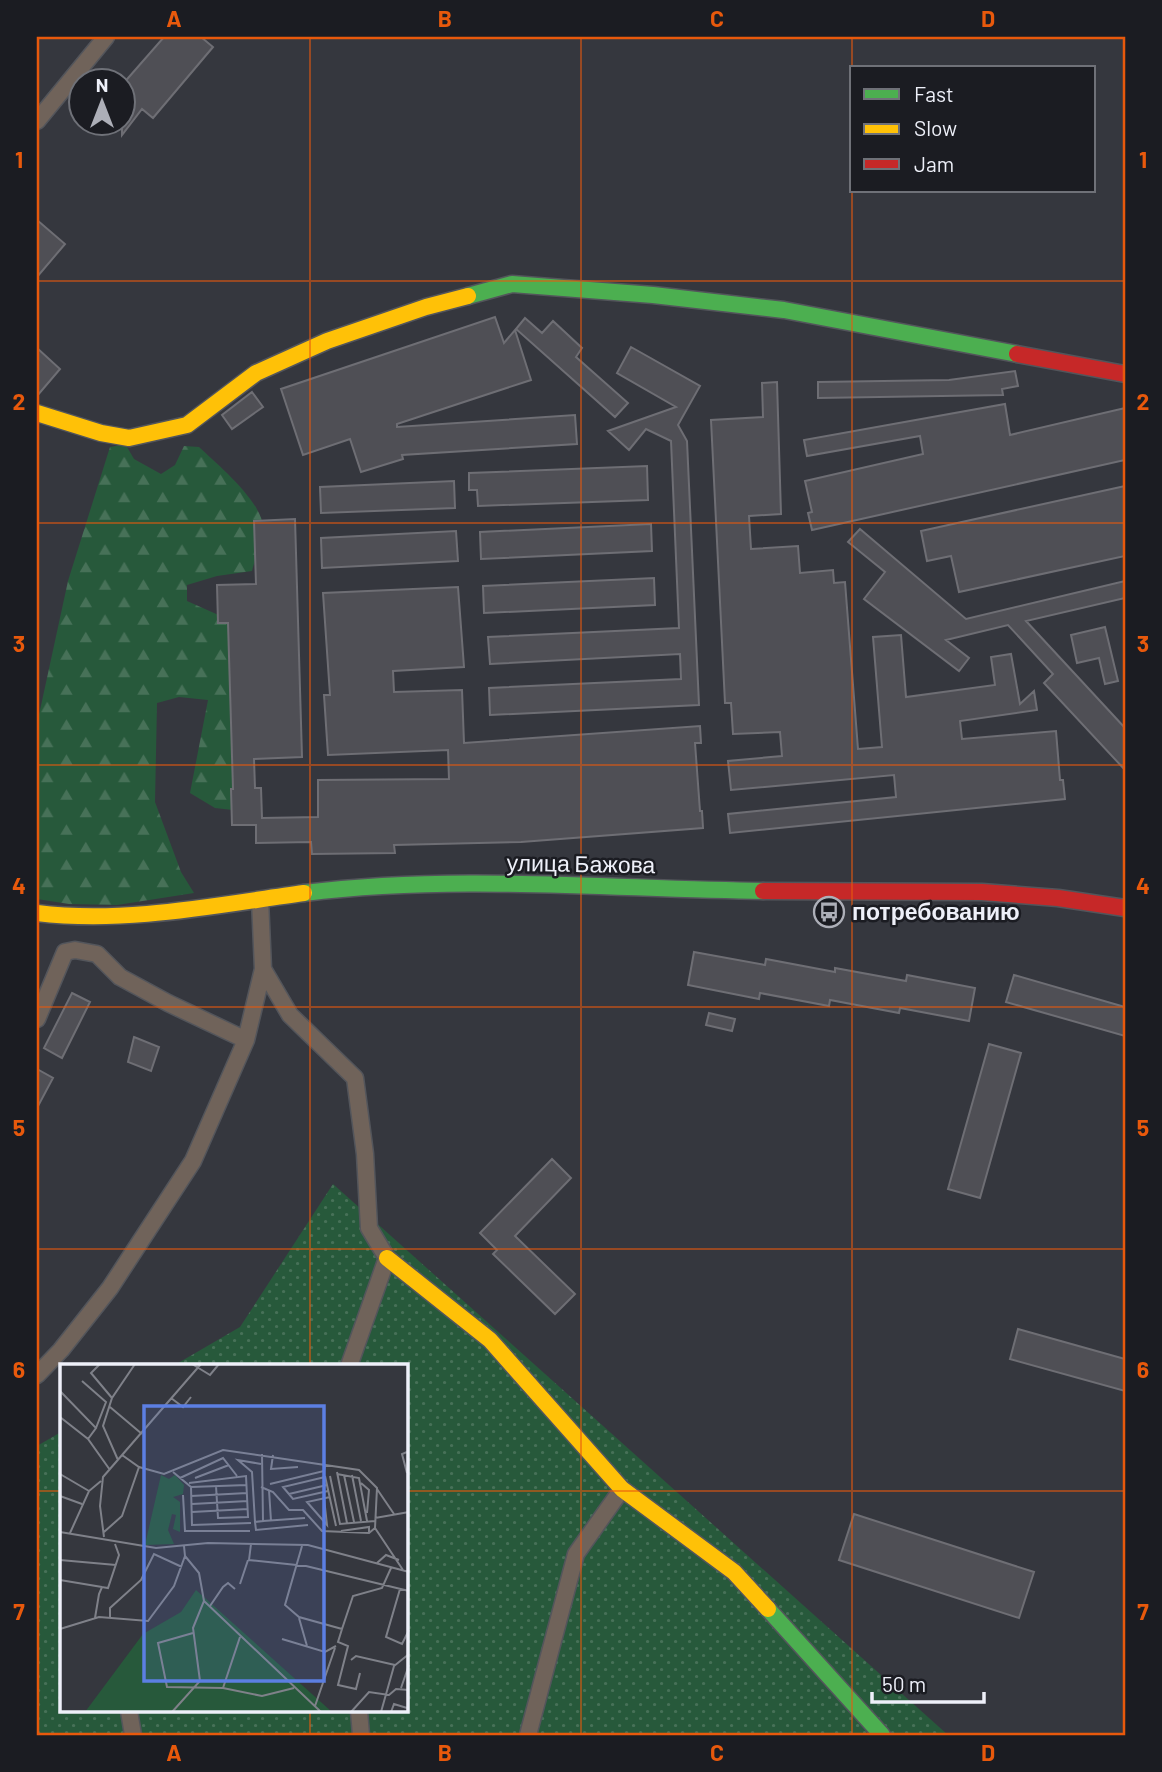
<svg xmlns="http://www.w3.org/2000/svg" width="1162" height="1772" viewBox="0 0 1162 1772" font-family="Barlow,sans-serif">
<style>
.forest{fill:url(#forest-firs)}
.garden{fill:url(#garden-dots)}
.building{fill:#4f4f55;stroke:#6e6e74;stroke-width:2}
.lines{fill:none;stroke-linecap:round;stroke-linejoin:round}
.street-casing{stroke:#53555b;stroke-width:19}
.fast-casing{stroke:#53555b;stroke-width:19}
.slow-casing{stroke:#53555b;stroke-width:19}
.jam-casing{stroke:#53555b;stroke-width:19}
.street{stroke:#70635a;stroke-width:16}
.fast{stroke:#4caf50;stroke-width:16}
.slow{stroke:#ffc107;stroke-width:16}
.jam{stroke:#c62828;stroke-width:16}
.grid{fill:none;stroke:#e8590c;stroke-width:2;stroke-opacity:0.55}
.labels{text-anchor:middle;stroke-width:5;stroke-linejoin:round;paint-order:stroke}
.street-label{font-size:23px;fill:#eef0f9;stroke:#1b1c22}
.poi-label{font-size:23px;font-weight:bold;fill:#eef0f9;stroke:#1b1c22;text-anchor:start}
.inset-road{fill:none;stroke:#7f8189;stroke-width:2}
.view{fill:#5c7fe2;fill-opacity:0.15;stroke:#5c7fe2;stroke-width:3.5}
.inset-edge{fill:none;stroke:#eef0f9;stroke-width:3.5}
.neatline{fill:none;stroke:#e8590c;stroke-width:2.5}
.grid-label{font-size:23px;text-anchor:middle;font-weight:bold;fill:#e8590c}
</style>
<defs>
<pattern id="forest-firs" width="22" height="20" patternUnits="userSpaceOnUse" patternTransform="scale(1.75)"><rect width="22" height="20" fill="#27593b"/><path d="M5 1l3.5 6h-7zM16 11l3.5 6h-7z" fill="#477158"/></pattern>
<pattern id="garden-dots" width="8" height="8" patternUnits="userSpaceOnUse" patternTransform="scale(1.75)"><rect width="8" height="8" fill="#27593b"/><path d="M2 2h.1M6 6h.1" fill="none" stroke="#477158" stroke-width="1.8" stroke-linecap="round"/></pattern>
</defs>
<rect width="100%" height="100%" fill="#35373e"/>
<path class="forest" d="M121,445L127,447L134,459L161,474L175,465L184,446L199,447C217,464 263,502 263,528C263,541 255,558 252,571L217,576L187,585V601L232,621L235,771L233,810L215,808L190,793L208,700L179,697L157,703L155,802L181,872L194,893L117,905L69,904L37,899V724L68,581L110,447Z"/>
<path class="garden" d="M333,1184L948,1735H37V1446L61,1432V1711H406V1366H173L240,1327Z"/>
<path class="building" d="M164,37H201L213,47L153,118L142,109L122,135V85Z
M37,220L65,244L37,277Z
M495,317L504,343L515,330L531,380L397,424V427L575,415L577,444L402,455L403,459L361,472L350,439L303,455L281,389Z
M525,318L542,333L553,321L582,348L576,357L628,403L615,417L516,329Z
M631,347L700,386L678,425L687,441L699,705L490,715L489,688L681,679L680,654L490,664L488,637L679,628L671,441L646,429L629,450L608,431L676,407L617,373Z
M37,348L60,369L37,396Z
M1015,371L1018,386L1002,389L1003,395L818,398V382L949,380Z
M777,382L781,514L749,516L751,549L798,546L800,573L833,570L834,583L845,582L858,749L882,747L873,637L901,635L906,697L995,685L991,657L1011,654L1020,704L1034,691L1037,710L960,721L962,739L1056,731L1060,780H1063L1065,799L730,833L728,814L896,797L894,775L731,790L728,761L782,756L780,732L733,734L731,703H725L711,420L763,417L762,383Z
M252,392L263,407L232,429L222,415Z
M1005,404L1010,435L1125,408V460L812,530L808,513L812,512L805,481L923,454L920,436L807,456L804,440Z
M647,466L648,500L478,506L477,490H469V473Z
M454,481L455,508L321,513L320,487Z
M1125,486V556L959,592L951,556L927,561L921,531Z
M295,519L302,757L254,759L255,788H261L262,818L318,817V780L449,779L448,750L328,755L324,695H330L323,593L458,587L464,667L393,671L394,692L462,690L464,743L700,726L701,743H695L700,811H702L703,828L521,842L394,845L395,853L312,854L311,842L256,843V825H232L231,789H233L228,623H218L217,585L256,584L254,521Z
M651,524L652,551L481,559L480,532Z
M860,529L966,619L1125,581V598L1026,621L1125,728V770L1044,683L1053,674L1008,625L946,640L969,658L959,671L864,599L885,572L848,542Z
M456,531L458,561L322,568L321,538Z
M654,578L655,605L484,613L483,586Z
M1105,627L1118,681L1105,684L1099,658L1077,663L1071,635Z
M694,952L765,965L766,959L835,972V968L906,981L907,975L975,988L969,1021L900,1008L899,1013L830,1000L829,1006L760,993L759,999L688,985Z
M1014,975L1125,1007V1036L1006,1002Z
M72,993L90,1002L62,1058L44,1048Z
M709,1013L735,1019L732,1031L706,1025Z
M134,1037L159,1047L151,1071L128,1062Z
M989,1044L1021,1053L980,1198L948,1189Z
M37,1069L53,1078L37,1108Z
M552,1159L571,1178L515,1236L575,1294L555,1314L493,1254L497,1250L480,1233Z
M1018,1329L1125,1359V1391L1010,1359Z
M854,1514L1034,1572L1019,1618L839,1560Z"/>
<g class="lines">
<g class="street-casing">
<path id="street" d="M37,121L106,37
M260,900L263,969L290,1015L355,1078L365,1154L369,1228L387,1258L349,1366
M37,1019L65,952L75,950L97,954L120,977L168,1003L246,1040
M37,1375L61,1350L110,1288L193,1161L246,1040L263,969
M129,1711L133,1735
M359,1711L361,1735
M528,1735L576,1554L622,1489"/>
</g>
<g class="fast-casing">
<path id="fast" d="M468,296L512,284L653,295L784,310L1017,354
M304,893C456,874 611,889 763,891
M768,1609L882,1735"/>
</g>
<g class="slow-casing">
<path id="slow" d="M37,413L101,433L129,438L187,425L256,373L327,341L426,307L468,296
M37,913C125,924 217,905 304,893
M387,1258L490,1340L622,1489L734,1572L768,1609"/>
</g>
<g class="jam-casing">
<path id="jam" d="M1017,354L1125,374
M763,891L982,892L1058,898L1125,908"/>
</g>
<use href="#street" class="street"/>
<use href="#fast" class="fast"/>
<use href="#slow" class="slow"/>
<use href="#jam" class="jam"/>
</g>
<path class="grid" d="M310,37V1366M581,37V1735M852,37V68M852,68V191M852,191V1735M37,281H1125M37,523H1125M37,765H1125M37,1007H1125M37,1249H1125M37,1491H61M406,1491H1125M310,1711V1735"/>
<defs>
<g id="bus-ring" transform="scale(1.575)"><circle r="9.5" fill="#1b1c22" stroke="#adafb8" stroke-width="1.5"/><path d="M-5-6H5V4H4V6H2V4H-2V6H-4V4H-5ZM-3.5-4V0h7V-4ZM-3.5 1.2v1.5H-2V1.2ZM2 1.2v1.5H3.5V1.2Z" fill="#adafb8"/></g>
</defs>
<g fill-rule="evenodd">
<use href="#bus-ring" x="829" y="912"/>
</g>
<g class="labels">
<g class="street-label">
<text transform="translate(581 864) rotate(1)" y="8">улица Бажова</text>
</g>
<g class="poi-label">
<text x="852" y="920">потребованию</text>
</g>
</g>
<g transform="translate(60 1364)">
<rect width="348" height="348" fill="#35373e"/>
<path d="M101,111L109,115L115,111L124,121L123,130L113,133L120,138V168L113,165L116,151L112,150L108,166L114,180L85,181Z" fill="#27593b"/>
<path d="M136,226L272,348H25L83,270L121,248Z" fill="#27593b"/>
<path class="inset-road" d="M40,0L31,9L52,34M132,0L150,11L159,0M22,17L46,38L36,64M0,27L36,64L28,75M111,34L123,43L131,33M50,43L82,70M0,53L28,75L50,106M347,88L342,90L347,109M202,90L203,157L195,158L196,166L248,161M62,91L79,103L104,110L163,86L299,106L317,124L315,164L343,206M213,91L211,105L238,103M58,96L43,62L52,34L75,0M113,108L131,123L132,161L191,159M277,108L287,159M0,110L29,127M277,110L299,114L307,157M284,111L294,158M292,111L301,157M265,112L276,162M270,112L280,160L315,157M265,113L223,123L233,135L268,127M120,114L163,94L177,112M135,114L169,101M129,119L186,112L188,153L158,154L156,122M301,119L309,126L307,149M210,120L264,107L265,101M131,123L187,121M201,123L213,128L229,146H243L262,167L309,169L315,164M317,125L334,150M209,126L211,157M229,130L267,121M123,131L125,167H190M0,132L22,140M131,132L187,129M264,134L267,161L247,138L270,133M132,140L188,137M132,148L188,145M315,154L349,148M203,157L245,154M195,158L192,108L178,96L201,100M281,167L309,163V169M0,168L96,184L148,179L248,181L349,208M44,168L62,152L79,103M10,169L29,127L41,117M44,173L40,142L43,113L141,0M191,180L189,196L246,202L349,227M242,182L225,241L239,253L282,265L278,278L288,282L278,321L296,325L300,309M0,196L56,201M317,199L326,191L339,196M0,216L42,223M180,220L188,196M340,225L326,273L342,280L349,266M144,237L261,348M150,242L163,223L168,219L175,225M50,253V244L81,216L94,190L122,203M35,254L39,230L42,223L48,224L59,191L55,180M239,254L247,282M0,265L39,253L88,257L114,222L125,192M282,265L293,232L322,224L331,204M133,269L98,279L107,323L163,324L202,332L234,324M222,275L265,288L276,282M291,296L296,292L335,301M163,324L180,273M341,324L349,301M255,342L275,284M112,348L140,317L133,264L144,237L139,209L125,192L124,182M291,348L309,328L329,331L336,325L349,326M321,348L334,302L349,290M331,348L334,340L347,344"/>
<path class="view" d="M84,42H264V317H84Z"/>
<rect width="348" height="348" class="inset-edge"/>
</g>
<rect width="1162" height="1772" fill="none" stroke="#1b1c22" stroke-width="77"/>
<rect x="850" y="66" width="245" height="126" fill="#1b1c22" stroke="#6f7178" stroke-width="2"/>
<rect x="864" y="89" width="35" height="10" fill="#4caf50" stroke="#6f7178" stroke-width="2"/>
<text x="914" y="102" font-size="21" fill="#eef0f9">Fast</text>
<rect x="864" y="124" width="35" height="10" fill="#ffc107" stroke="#6f7178" stroke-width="2"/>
<text x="914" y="136" font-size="21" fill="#eef0f9">Slow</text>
<rect x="864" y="159" width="35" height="10" fill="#c62828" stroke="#6f7178" stroke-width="2"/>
<text x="914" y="172" font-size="21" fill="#eef0f9">Jam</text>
<g transform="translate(102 102)"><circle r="33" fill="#1b1c22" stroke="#6f7178" stroke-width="2"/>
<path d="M0-5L12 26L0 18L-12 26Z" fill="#adafb8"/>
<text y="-10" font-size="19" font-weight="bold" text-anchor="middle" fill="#eef0f9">N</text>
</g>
<path d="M872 1692v10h112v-10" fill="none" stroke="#eef0f9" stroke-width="3.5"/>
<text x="882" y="1692" font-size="21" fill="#eef0f9" stroke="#1b1c22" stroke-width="5" paint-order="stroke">50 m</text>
<rect x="38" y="38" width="1086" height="1696" class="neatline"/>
<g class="grid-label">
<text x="174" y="27">A</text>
<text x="445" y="27">B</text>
<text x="717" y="27">C</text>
<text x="988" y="27">D</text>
<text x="19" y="168">1</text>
<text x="1143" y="168">1</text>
<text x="19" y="410">2</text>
<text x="1143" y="410">2</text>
<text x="19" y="652">3</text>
<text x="1143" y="652">3</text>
<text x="19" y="894">4</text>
<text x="1143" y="894">4</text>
<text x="19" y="1136">5</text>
<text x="1143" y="1136">5</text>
<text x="19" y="1378">6</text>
<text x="1143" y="1378">6</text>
<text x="19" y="1620">7</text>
<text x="1143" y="1620">7</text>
<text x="174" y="1761">A</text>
<text x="445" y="1761">B</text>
<text x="717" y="1761">C</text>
<text x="988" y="1761">D</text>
</g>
</svg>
